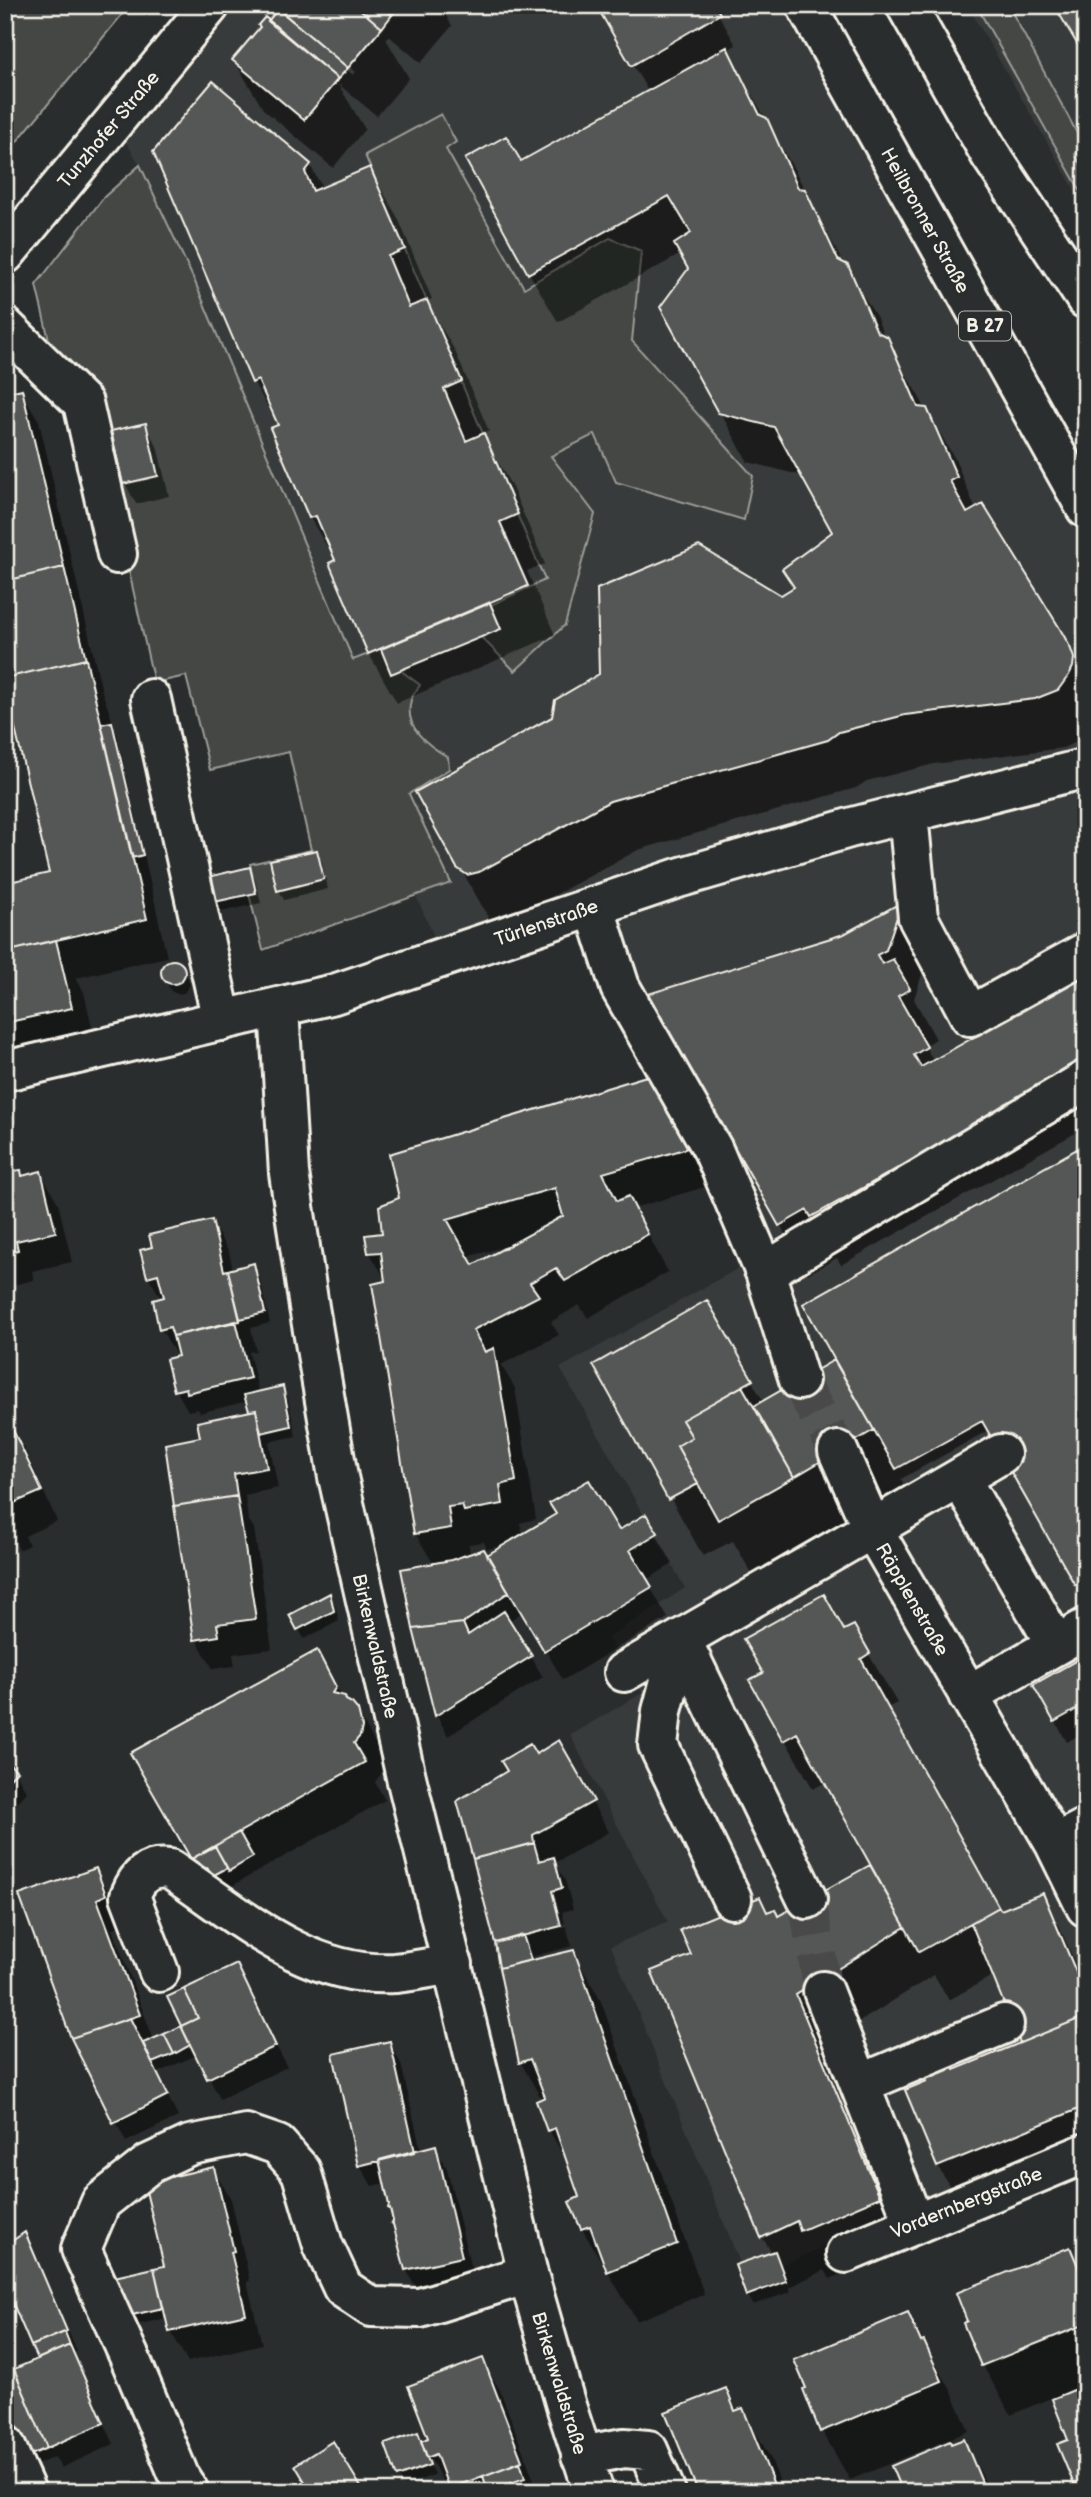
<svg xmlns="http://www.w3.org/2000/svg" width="1091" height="2497" viewBox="0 0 1091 2497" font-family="'Balsamiq Sans',sans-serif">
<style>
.built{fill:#373a3a}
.green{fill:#444645;stroke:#9c9c96;stroke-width:2}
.shadow{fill:#0007;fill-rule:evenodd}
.building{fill:#555756;stroke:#f4f1e8;stroke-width:2;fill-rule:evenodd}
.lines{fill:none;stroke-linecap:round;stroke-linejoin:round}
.minor-tunnel{stroke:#484a4a;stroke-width:38;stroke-dasharray:38 19;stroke-linecap:butt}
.minor-casing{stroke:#f4f1e8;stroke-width:44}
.major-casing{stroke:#f4f1e8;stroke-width:44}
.minor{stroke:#2a2d2e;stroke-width:38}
.major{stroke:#2a2d2e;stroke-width:38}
.labels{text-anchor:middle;stroke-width:7;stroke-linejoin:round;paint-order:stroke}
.shield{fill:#2a2d2e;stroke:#b7b6b0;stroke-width:2}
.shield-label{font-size:18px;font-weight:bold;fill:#f4f1e8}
.street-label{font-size:19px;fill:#f4f1e8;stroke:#2a2d2e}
</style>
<rect width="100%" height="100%" fill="#2a2d2e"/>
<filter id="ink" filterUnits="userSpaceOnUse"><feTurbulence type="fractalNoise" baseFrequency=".0143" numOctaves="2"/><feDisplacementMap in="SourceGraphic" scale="14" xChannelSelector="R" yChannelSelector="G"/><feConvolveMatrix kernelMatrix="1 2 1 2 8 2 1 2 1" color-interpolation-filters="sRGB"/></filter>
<g filter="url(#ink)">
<path class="built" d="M223,5H790L873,158L1086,535V2132L747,2280L611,1946L668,1922L570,1735L642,1693L608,1638L685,1588L560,1368L767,1252L628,976L596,892L439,948L416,896L451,882L409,794L195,282L140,165L119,131Z
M967,5H1086V209Z"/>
<path class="green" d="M5,5H130L5,156Z
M976,5H1008L1085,148L1075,154L1086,173V201Z
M441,114L456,142L446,149L524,288L610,238L641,251L632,341L753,476L744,520L616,482L595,434L551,456L595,514L565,625L515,671L481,637L491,605L545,580L365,155Z
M140,165L195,282L353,660L381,649L391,674L400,670L420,685C417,690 412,695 411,700C403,728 429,746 448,757L449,769L409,794L451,883L263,950L249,894L256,892L250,864L311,850L289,752L210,770L186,676L154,683L126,558L102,563L36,285L104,197Z"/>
<path class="shadow" d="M278,5H440L452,26L421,63L389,36L386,39L409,78L377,116L338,84L365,129L333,168L263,109L234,60L280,10ZM318,40L356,72L353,75L318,44Z
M598,5H713L736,45L727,50L794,169L844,265L876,316L885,338L955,459L976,510L1069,648L1086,677V738L1063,748L934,764L867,781L856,788L638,850L503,923H496L490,920L417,793L795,589L784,570L835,533L803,476L748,462L720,412L690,269L681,254L558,322L529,273L520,163L649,93Z
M155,152L310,165L323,189L370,169L398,218L432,299L426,301L455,351L489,431L482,434L511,485L545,564L527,571L555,635L397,703L369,654L331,564L336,562L310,518L279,426L254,383Z
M21,391L39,421L102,691L117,734L167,957L76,978L84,992L99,1058L5,1052V885L51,874Z
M145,425L157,446L169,496L136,504L125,483Z
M316,852L322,862L328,889L284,900L279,890Z
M249,869L255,879L261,903L221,912L215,902Z
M901,905L929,953L914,999L936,1039L925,1046L934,1062L1086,976V1127L841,1265L837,1258L808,1274L651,996L845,935Z
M170,962H176L188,978L190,985L184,993L177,994L171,991L165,980L162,970Z
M652,1077L715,1184L634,1208L668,1272L588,1318L579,1305L551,1322L559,1335L501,1365L515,1388L536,1519L520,1523L523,1536L618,1533L646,1516L673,1564L646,1580L668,1618L563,1680L523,1612L509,1621L543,1677L448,1736L437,1716L403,1571L434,1565L415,1533L387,1282L369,1252L384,1234ZM511,1245L473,1267L467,1257ZM484,1542L487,1549L506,1545L487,1557L470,1555L469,1544Z
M1086,1146V1591L1082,1594L989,1430L901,1479L906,1488L753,1576L733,1541L703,1556L596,1366L706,1303L764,1402L837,1361Z
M20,1172L23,1177L41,1173L58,1203L72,1262L32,1271L34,1280L5,1287V1175Z
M211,1222L229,1252L233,1270L253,1265L259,1275L270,1323L251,1328L256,1351L249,1352L259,1393L282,1388L288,1398L296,1436L269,1442L278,1488L245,1495L248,1519L254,1528L272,1649L233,1654L235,1666L213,1669L196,1639L202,1438L252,1413L248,1401L200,1413L198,1409L188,1411L176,1390L178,1358L161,1329L162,1300L148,1276L154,1248Z
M6,1415L23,1445L57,1521L25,1536L29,1545L19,1550L15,1541L5,1545Z
M329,1596L335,1605L339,1621L304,1639L292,1616Z
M853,1627L897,1703L887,1708L1001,1912L1042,1895L1059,1925L1086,1989V2143L956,2197L938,2167L907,2091L929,2082L947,2057L956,2072L1023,2044L994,1975L949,2000L934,1975L823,2045L907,2246L830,2279L825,2270L789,2287L790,2292L753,2305L748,2295L772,2253L762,2237L693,1956L768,1914L778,1918L873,1865L826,1782L813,1789L785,1740L844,1632Z
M316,1652L342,1697L357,1711L379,1750L382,1759L381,1774L375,1782L385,1800L214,1896L133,1754Z
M1086,1657V1731L1067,1742L1035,1686Z
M558,1742L609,1832L555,1863L565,1880L573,1909L562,1912L565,1923L521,1934L523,1937L566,1926L572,1946L531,1957L533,1961L573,1952L601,2001L704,2294L637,2321L582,2229L572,2203L581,2198L571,2169L549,2130L542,2100L521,2063L501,1967L535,1756Z
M5,1762L15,1772L27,1792L5,1816Z
M96,1870L113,1900L122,1925L112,1929L154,2040L184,2026L236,1966L287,2067L220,2099L197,2055L157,2073L178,2117L126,2142L73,2037Z
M390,2043L401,2064L421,2150L435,2147L447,2168L473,2277L418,2290L406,2270L386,2183L372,2186L360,2166L335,2055Z
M213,2169L231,2199L250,2281L247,2282L262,2344L188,2362L171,2332L167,2318L127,2327L112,2279L166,2267Z
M24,2235L36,2255L77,2352L73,2353L114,2444L61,2468L55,2457L36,2465L31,2455L39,2360L5,2280Z
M1069,2249L1086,2278V2492H1079L1071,2441L1053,2397L1011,2415L983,2366L966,2324Z
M908,2314L952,2392L969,2431L850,2480L822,2431Z
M482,2360L500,2390L538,2491L453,2492L450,2485L446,2487L431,2460L429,2461L434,2475L404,2486L398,2476L422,2443L430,2439Z
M725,2390L738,2412L743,2410L771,2459L784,2492H700Z
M964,2441L991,2492H904L951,2446Z
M297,2465L362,2492H313Z"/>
<path class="building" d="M355,5L382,28L348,68L275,6Z
M355,5H380L392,15L382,28Z
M380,5H401L392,15Z
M596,5H715L720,14L631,66Z
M1054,5H1086V59L1079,47Z
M278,9L348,68L338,79L268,21Z
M265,17L338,79L304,120L232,60L260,27L258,25Z
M727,47L760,115L767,118L798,188L805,189L838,260L848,265L877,332L888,337L918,407L927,408L957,477L950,481L967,513L983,504L1059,627L1070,647L1074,658L1073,667L1069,675L1058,690L1035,699L905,715L839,732L828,740L610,801L479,872L467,875L457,868L415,792L552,717L555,700L599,674L597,589L699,546L781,595L794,587L782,569L832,532L774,427L718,413L660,307L688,269L674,244L691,233L669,196L528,274L465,159L506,136L521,161Z
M213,81L311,164L305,172L313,191L370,167L405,249L388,256L409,307L427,300L462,381L444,389L466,441L484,433L518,514L500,522L528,586L368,654L329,563L335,560L316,516L309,518L270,428L278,425L258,380L252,383L153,152Z
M22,389L64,567L5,581V393Z
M146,423L158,476L123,484L111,431Z
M64,567L86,659L5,678V581Z
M490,603L501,629L391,674L381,649Z
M86,659L147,919L5,952V883L49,873L5,686V678Z
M112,722L143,855L132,858L101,724Z
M317,850L324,879L277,891L270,860Z
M250,867L256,893L214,902L208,877Z
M902,902L886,950L877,955L882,964L893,959L910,989L898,996L927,1047L914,1055L921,1067L1086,974V1062L811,1217L807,1210L779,1226L648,994L844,934Z
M56,940L72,1008L5,1023V952Z
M161 972a12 12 0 1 1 24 0a12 12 0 1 1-24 0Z
M653,1074L695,1146L603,1173L617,1201L629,1196L648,1234L565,1281L556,1268L530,1283L539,1296L473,1330L485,1352L494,1348L516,1481L500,1485L503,1504L464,1511L462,1505L448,1507L451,1528L414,1534L372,1284L385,1281L381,1252L368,1253L365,1235L382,1233L379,1206L399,1198L389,1154ZM555,1188L563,1216L473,1265L447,1219Z
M1086,1144V1578L1075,1585L982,1421L896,1469L803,1304Z
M21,1170L22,1176L41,1171L56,1232L16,1241L18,1250L5,1253V1173Z
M212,1220L224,1271L228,1270L240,1321L173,1336L170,1327L159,1330L153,1300L164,1297L158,1274L147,1277L140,1250L152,1247L149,1235Z
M254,1263L265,1313L240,1319L228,1270Z
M707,1300L753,1380L682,1420L692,1437L677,1446L698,1484L668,1500L593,1365Z
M236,1321L250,1378L187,1393L186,1388L174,1391L166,1359L178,1356L173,1336Z
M834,1360L874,1430L794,1477L754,1406Z
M283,1386L291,1426L261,1433L256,1410L249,1411L244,1395Z
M742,1386L794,1477L718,1520L677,1446L692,1437L682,1420Z
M256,1410L267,1468L234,1474L237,1496L174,1506L165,1444L200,1437L197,1422Z
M5,1413L42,1491L9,1505L14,1515L5,1519Z
M589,1480L619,1530L646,1514L658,1533L630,1550L652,1587L544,1651L487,1555L556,1514L549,1503Z
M237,1496L256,1619L217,1624L219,1636L194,1640L174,1506Z
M484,1549L509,1592L463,1623L413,1629L401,1569L451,1560Z
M330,1593L334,1611L297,1630L289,1615Z
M824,1594L844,1630L854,1625L870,1653L861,1659L999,1907L919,1952L797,1733L783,1741L749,1680L763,1673L743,1639Z
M504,1611L532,1656L435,1716L413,1629L463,1623L468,1635Z
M317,1650L336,1687L332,1693L345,1696L346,1700L352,1703L358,1710L362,1727L360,1736L354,1743L365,1762L191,1859L130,1753Z
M1086,1655V1674L1081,1677L1086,1685V1704L1054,1722L1033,1685Z
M559,1740L594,1801L533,1835L534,1843L473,1859L457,1801L507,1771L501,1761L530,1744L536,1754Z
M5,1760L17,1771L5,1783Z
M239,1832L253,1857L229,1871L215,1846Z
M534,1843L539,1861L554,1857L562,1888L552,1891L561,1926L495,1943L473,1859Z
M215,1846L227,1868L214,1875L207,1868L202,1872L191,1859Z
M870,1865L905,1927L796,1995L880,2197L800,2231L797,2221L761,2238L651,1971L691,1955L680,1930L760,1897L767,1912L775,1909L778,1916Z
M96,1868L106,1895L97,1899L140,2015L71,2038L19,1895Z
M1043,1893L1086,1996V2016L1020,2043L971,1923L999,1907L1001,1910Z
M523,1935L531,1960L499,1968L495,1943Z
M574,1950L677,2244L607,2272L590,2226L581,2229L569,2202L579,2197L555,2128L547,2131L536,2101L545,2097L530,2059L519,2063L499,1968Z
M237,1964L276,2046L207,2079L181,2026L198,2018L184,1989Z
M184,1989L198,2018L181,2026L167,1997Z
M1086,2016V2106L937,2167L905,2090L927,2081L920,2066L948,2055L954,2070Z
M130,2018L168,2095L113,2123L71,2038Z
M181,2026L190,2045L174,2054L164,2034Z
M164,2034L174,2054L152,2063L143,2043Z
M390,2041L415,2152L358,2166L333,2054Z
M436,2145L462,2257L405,2270L393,2224L391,2223L393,2221L390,2209L388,2208L389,2205L379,2160Z
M214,2167L234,2251L231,2252L246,2314L169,2332L154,2268L164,2266L144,2183Z
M25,2232L67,2331L31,2346L5,2285V2246Z
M1070,2247L1082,2276L1086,2275V2324L981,2366L963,2323L967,2321L956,2293Z
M775,2251L786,2281L746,2296L735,2265Z
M154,2268L163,2308L119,2318L110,2278Z
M908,2312L921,2342L924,2341L942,2381L820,2432L803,2389L806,2388L794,2360Z
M65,2332L70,2345L37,2359L31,2346Z
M70,2345L104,2423L47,2448L14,2369Z
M483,2358L522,2461L449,2489L436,2454L427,2458L421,2441L428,2438L408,2386Z
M14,2369L47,2448L29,2456L5,2400V2373Z
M1086,2385V2491L1077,2492L1057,2444L1068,2440L1052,2399Z
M726,2388L735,2411L743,2408L777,2492H698L665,2412Z
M418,2432L430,2465L397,2477L385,2444Z
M964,2439L986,2492H902L891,2466L950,2441L951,2444Z
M333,2441L364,2492H333L330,2487L321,2492H311L295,2465Z
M520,2462L525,2478L488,2491L483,2476Z
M528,2485L531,2492H509Z"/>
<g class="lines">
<path class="minor-tunnel" d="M799,1380L838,1451
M807,1899L823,1991"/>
<g class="minor-casing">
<path id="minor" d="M5,254L210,5
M5,327L83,403L117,554
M151,699L222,1021
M908,814L918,918L970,1016L1086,952
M594,906L620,987L713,1150L765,1272L799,1380
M279,1009L289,1173L309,1307L338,1477L406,1777L528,2274L566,2406L594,2492
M5,1071L334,994L678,878L853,827L1086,768
M765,1272L1086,1080
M838,1451L872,1528L1055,1844L1086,1907
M960,1478L1001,1454
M624,1672L960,1478L1056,1645
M968,1695L1086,1628
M1055,1844L1086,1828
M732,1899L658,1745L662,1711L681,1639L807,1899
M159,1972L130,1896C138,1876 147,1866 170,1869C237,1914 308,1979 395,1973C414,1971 434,1967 453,1964
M823,1991L914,2223
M860,2084L1004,2024
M846,2253L1086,2153
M5,2445L26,2492
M581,2456L624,2448L648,2450L666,2492
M189,2492L180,2478L129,2356L81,2249L101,2202L149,2164L190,2145L246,2134L278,2145L301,2171L323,2245L343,2288L371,2307L420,2308L528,2274"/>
</g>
<g class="major-casing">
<path id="major" d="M806,5L1086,508
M906,5L990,154L1086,299"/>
</g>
<use href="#minor" class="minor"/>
<use href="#major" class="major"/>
</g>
</g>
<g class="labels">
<rect class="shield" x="959" y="311.5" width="52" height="29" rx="5"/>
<g class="shield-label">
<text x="985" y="332">B 27</text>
</g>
<g class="street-label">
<text transform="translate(108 129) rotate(-50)" y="7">Tunzhofer Straße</text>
<text transform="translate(926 220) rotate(61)" y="7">Heilbronner Straße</text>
<text transform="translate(546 922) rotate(-19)" y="7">Türlenstraße</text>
<text transform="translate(913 1599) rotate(60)" y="7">Räpplenstraße</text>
<text transform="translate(376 1646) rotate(77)" y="7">Birkenwaldstraße</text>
<text transform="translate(966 2202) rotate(-22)" y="7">Vordernbergstraße</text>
<text transform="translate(560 2383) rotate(73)" y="7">Birkenwaldstraße</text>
</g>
</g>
<rect width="1091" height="2497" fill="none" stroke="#2a2d2e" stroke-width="28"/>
<rect x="14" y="14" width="1063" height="2469" fill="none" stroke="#f4f1e8" stroke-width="2.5" filter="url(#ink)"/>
</svg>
